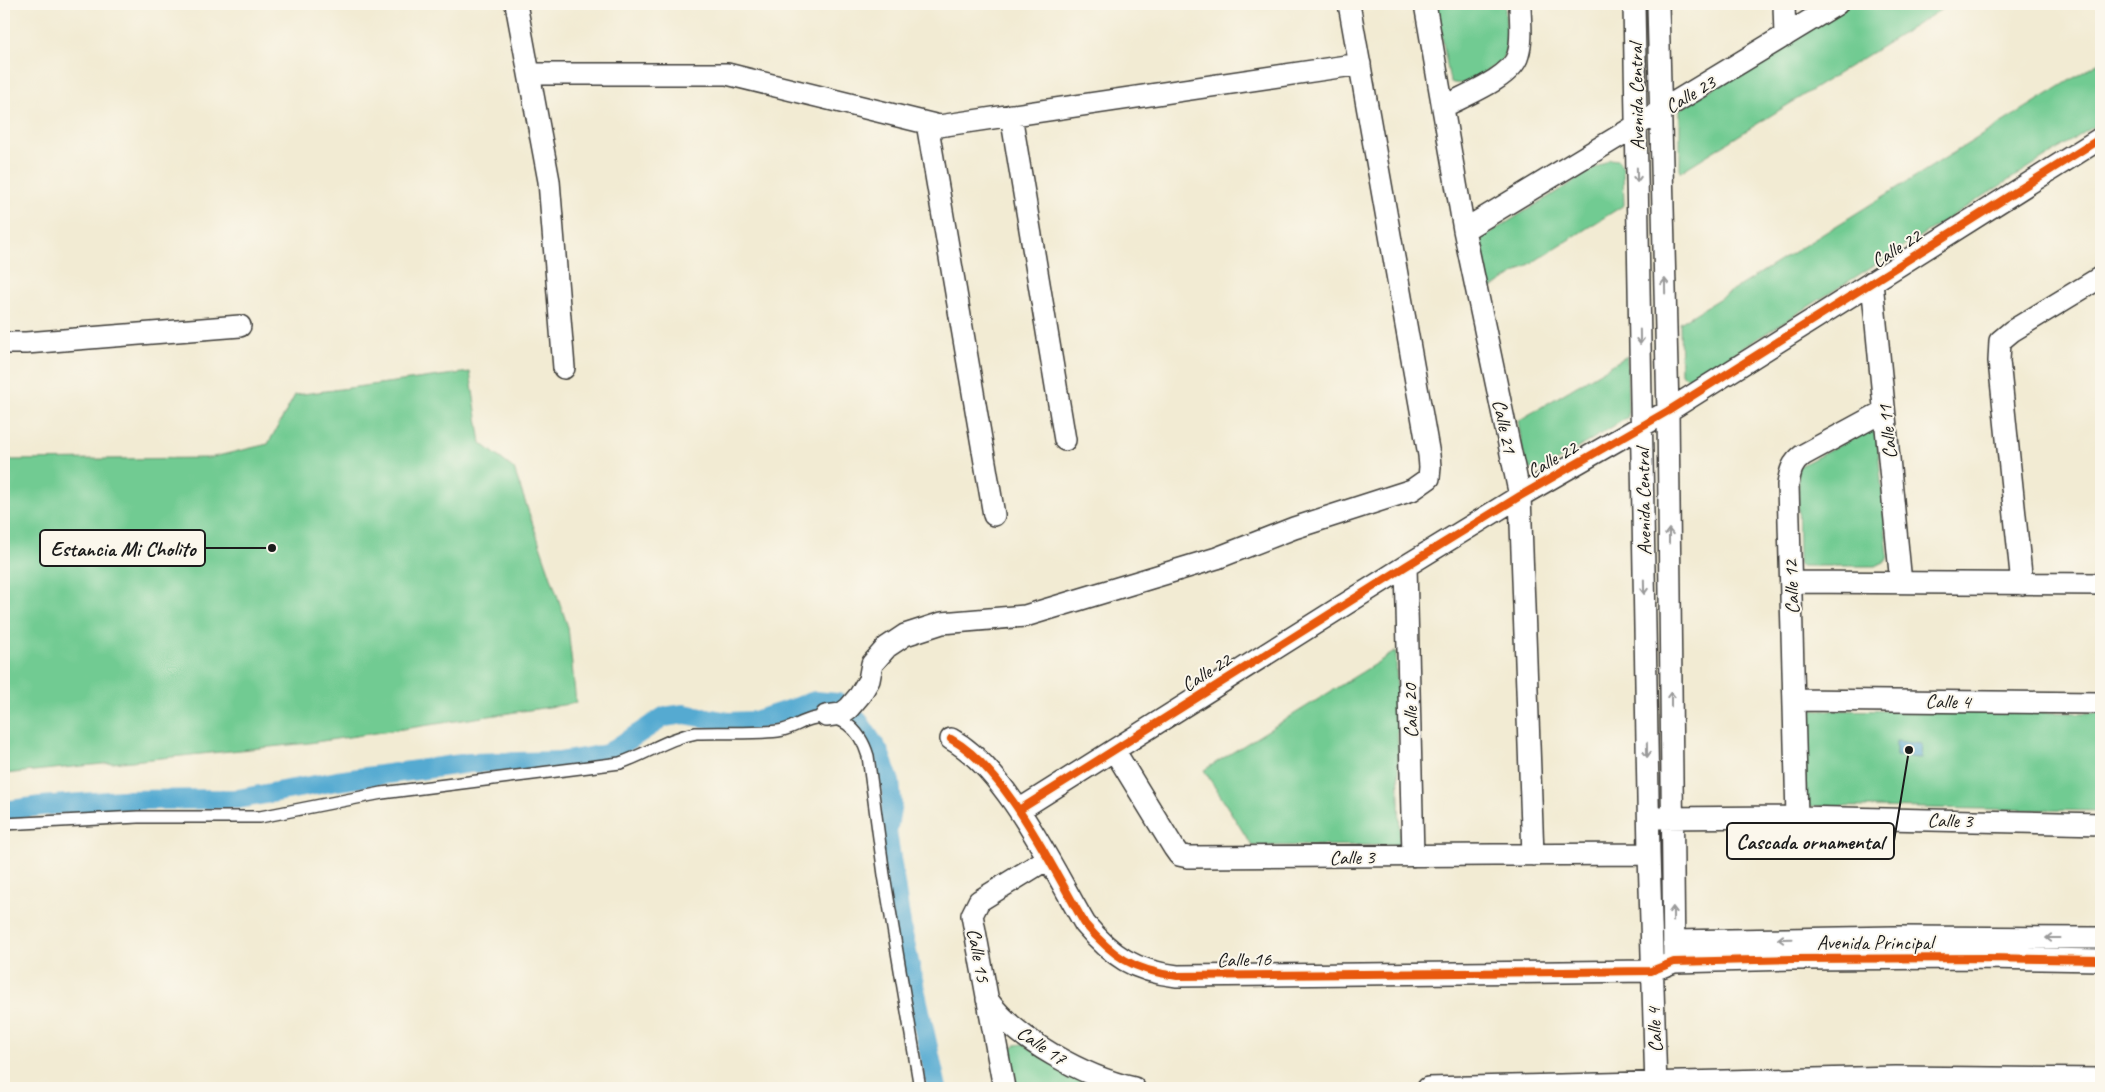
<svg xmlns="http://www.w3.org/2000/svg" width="2105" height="1092" viewBox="0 0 2105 1092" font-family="Caveat,sans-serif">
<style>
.green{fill:#71cb92;stroke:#467457}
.water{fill:#54aad1;stroke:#386376}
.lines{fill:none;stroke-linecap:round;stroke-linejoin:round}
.canal{stroke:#54aad1;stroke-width:20}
.lane-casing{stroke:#3c3b37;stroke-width:14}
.street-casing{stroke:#3c3b37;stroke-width:24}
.lane{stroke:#fff;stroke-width:11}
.street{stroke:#fff;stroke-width:21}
.cycleway-casing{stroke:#fbf7ec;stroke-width:11}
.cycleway{stroke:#e8590c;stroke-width:8}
.oneway{stroke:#999}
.labels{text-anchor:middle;stroke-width:4;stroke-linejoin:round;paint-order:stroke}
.street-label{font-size:20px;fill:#1c1c1c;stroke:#fbf7ec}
.leader{fill:none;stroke:#1c1c1c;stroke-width:2}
.callout-dot{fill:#1c1c1c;stroke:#fbf7ec;stroke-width:2}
.callout{fill:#fbf7ec;stroke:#1c1c1c;stroke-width:2}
.callout-label{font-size:21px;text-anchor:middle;font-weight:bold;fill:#1c1c1c}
</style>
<rect width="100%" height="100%" fill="#fbf7ec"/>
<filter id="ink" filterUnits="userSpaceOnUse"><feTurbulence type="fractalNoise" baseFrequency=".02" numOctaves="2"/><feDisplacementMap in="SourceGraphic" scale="10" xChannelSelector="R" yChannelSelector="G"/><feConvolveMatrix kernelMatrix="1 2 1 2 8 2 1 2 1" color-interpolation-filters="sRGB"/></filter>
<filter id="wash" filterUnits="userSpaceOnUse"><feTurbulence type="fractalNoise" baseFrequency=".0096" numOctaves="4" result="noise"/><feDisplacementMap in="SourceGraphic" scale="20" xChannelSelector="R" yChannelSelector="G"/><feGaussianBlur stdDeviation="1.12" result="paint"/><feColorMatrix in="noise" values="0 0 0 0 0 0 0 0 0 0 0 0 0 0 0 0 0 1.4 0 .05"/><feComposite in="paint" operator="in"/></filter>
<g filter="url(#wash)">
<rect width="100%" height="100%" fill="#f2ebd3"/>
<path class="green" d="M1436,4H1505C1505,18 1510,50 1501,61C1495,67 1485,71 1478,76C1468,82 1462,86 1450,82Z
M1849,4H1950L1680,172V109Z
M2101,61V122L1697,377L1688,378L1681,374L1680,323Z
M1610,159L1618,160L1623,168L1624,205L1490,289L1480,239Z
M1627,356L1628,417L1544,469C1539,470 1534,472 1529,468C1523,461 1520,432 1518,421Z
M470,372L481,443L514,469L568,627L576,703L309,743L4,774V460L209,458L268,444L295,395Z
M1871,429L1877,437L1888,556L1886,561L1876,566H1799L1798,467Z
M1396,651L1400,845L1252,846L1204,770Z
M1810,710L2101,713V811L1810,806L1806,803L1804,717Z
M1023,1044L1101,1088H1017L1010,1049L1015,1045Z"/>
<path class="water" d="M1896,741L1922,744L1921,758L1896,756Z"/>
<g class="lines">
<path class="canal" d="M4,811L41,806L122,800L238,799L337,781L469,763L565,761L607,754L664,717L684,714L729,722L755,721L815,701L838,703L859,722L879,752L890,782L892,804L887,832L902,930L937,1088"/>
</g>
</g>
<g filter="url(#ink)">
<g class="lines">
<g class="lane-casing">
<path id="lane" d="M4,824L138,817H260L382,793L620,763C647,754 668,738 696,733C723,732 751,734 778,731C789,730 800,722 811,719C840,711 860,729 868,756L884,875L920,1088"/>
</g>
<g class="street-casing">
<path id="street" d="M516,4L549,181L564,368
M1425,4L1464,230L1520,496L1533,855
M1634,4L1649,854L1656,1088
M1658,4L1668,411L1674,962
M1784,4L1785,36
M530,74H727L939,126L1360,64
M1443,107C1463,96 1512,78 1518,55C1523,39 1520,20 1520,4
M1011,115L1065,440
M927,123L994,515
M1464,230L1837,4
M1872,282L1901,583
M4,343H26L240,326
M1406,566L1413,856
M1791,582L2101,584
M2022,584L1999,361L2000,341L2012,331L2101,277
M1794,700L2101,703
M826,716L841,714L849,708L860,695L869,680L872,664L887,647L905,635L942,623L1025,616L1217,558L1294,528L1412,490L1429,478L1430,467L1429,455L1349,4
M951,739C1007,770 1052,868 1085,924C1112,956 1134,971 1177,976L1651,971L1674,962L1792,959L1987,958L2101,960
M1114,750L1174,848L1179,855L1188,857L1649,854
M1019,810L1406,566L1520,496L1668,411L2101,138
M1797,817L1788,485C1790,471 1792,463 1803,455L1884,411
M1659,818L1797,817L2101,824
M1674,941L1895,937L2101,938
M987,999C1016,1040 1085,1077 1134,1088
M1004,1088L972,915L979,901L1047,859
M1428,1088L1896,1077L2101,1079"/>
</g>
<use href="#lane" class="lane"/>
<use href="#street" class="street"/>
<g class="cycleway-casing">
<path id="cycleway" d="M951,739C1007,770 1052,868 1085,924C1112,956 1134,971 1177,976L1651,971L1674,962L1792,959L1987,958L2101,960
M1019,810L1406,566L1520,496L1668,411L2101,138"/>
</g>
<use href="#cycleway" class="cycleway"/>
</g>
<defs><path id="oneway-shaft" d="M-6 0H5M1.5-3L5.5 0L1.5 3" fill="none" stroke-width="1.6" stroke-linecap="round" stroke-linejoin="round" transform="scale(1.25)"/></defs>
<g class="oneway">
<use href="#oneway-shaft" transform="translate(1637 175) rotate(89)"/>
<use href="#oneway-shaft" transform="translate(1665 286) rotate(-91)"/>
<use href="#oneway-shaft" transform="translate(1640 337) rotate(89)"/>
<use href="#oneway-shaft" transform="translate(1669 536) rotate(-90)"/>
<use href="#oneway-shaft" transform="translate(1644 587) rotate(89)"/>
<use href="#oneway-shaft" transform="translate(1671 699) rotate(-90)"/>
<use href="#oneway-shaft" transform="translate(1647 750) rotate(89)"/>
<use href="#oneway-shaft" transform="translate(1673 914) rotate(-91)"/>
<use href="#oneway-shaft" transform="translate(2053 938) rotate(-180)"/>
<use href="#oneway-shaft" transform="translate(1785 939) rotate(179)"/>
</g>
</g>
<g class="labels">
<g class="street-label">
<text transform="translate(1690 94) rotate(-31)" y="7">Calle 23</text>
<text transform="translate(1636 97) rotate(-91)" y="7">Avenida Central</text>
<text transform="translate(1896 248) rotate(-32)" y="7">Calle 22</text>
<text transform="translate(1505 426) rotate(78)" y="7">Calle 21</text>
<text transform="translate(1887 432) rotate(-96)" y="7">Calle 11</text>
<text transform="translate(1552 459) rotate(-30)" y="7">Calle 22</text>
<text transform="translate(1643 502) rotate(-91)" y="7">Avenida Central</text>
<text transform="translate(1791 587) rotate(-92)" y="7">Calle 12</text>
<text transform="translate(1206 672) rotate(-32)" y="7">Calle 22</text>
<text transform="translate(1948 701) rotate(1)" y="7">Calle 4</text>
<text transform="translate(1410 711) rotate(-91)" y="7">Calle 20</text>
<text transform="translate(1950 820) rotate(1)" y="7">Calle 3</text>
<text transform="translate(1352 857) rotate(-1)" y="7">Calle 3</text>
<text x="1875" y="949">Avenida Principal</text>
<text transform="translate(979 955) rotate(79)" y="7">Calle 15</text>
<text transform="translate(1244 959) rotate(-1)" y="7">Calle 16</text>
<text transform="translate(1654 1030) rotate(-93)" y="7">Calle 4</text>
<text transform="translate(1042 1045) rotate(34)" y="7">Calle 17</text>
</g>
</g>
<path class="leader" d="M272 548L205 548M1909 750L1894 841"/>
<g class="callout-dot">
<circle cx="272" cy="548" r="5"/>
<circle cx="1909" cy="750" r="5"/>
</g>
<g class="callout">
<rect x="40" y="530" width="165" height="36" rx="5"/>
<rect x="1727" y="823" width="167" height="36" rx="5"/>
</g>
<g class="callout-label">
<text x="123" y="556">Estancia Mi Cholito</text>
<text x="1810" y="849">Cascada ornamental</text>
</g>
<rect width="2105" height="1092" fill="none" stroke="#fbf7ec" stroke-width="20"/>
</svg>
